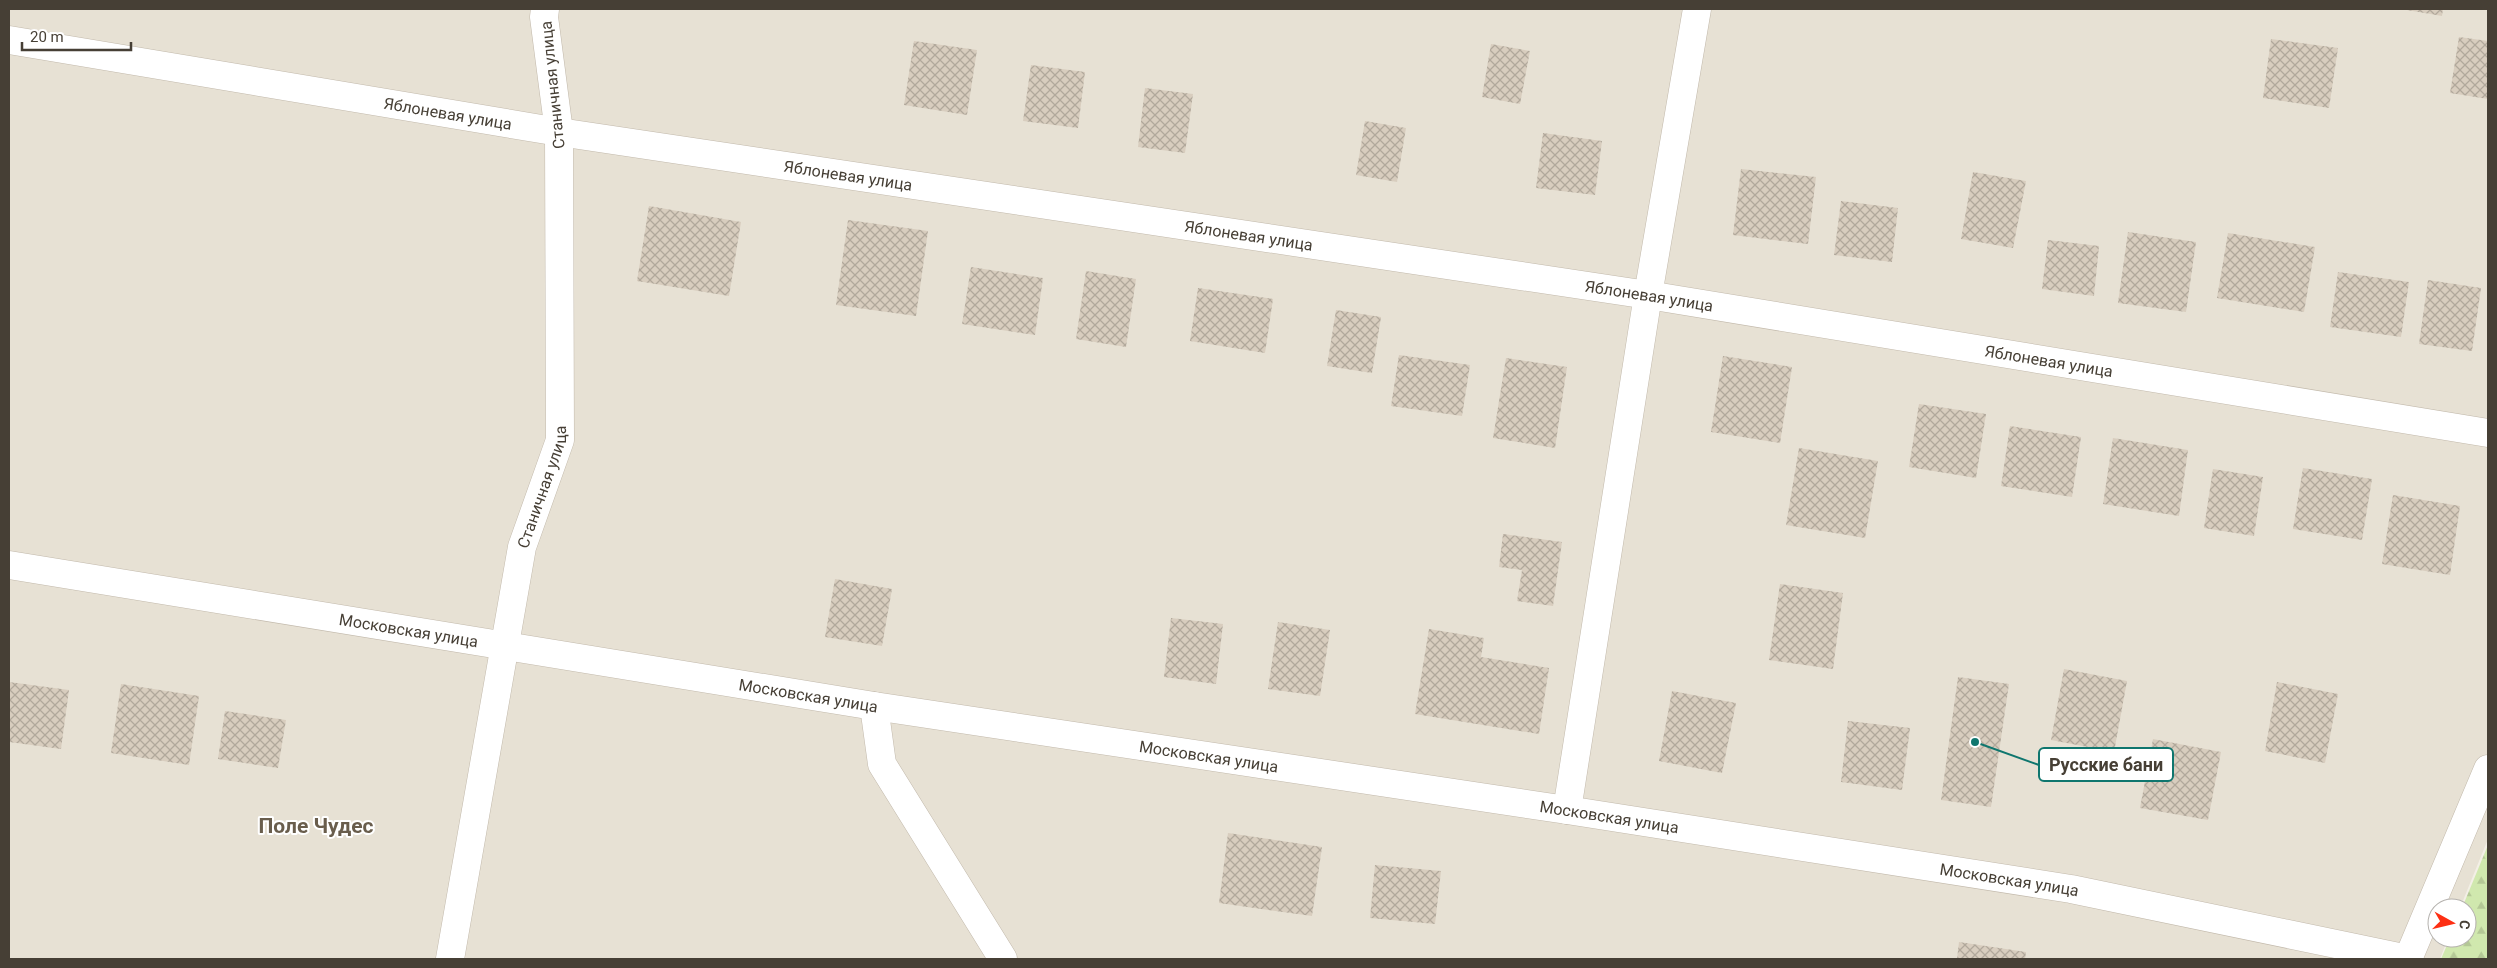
<svg xmlns="http://www.w3.org/2000/svg" width="2497" height="968" viewBox="0 0 2497 968" font-family="Roboto,sans-serif">
<style>
.residential{fill:#e7e1d4}
.forest{fill:url(#forest-firs)}
.building{fill:url(#building-cross-hatch)}
.lines{fill:none;stroke-linecap:round;stroke-linejoin:round}
.street-casing{stroke:#c2b9ab;stroke-width:29}
.street{stroke:#fff;stroke-width:28}
.labels{text-anchor:middle;stroke-width:4;stroke-linejoin:round;paint-order:stroke}
.street-label{font-size:16px;fill:#463f35;stroke:#fff}
.district-label{font-size:21px;font-weight:bold;fill:#695d4c;stroke:#fff}
.leader{fill:none;stroke:#0f766e;stroke-width:2}
.callout-dot{fill:#0f766e;stroke:#fff;stroke-width:2}
.callout{fill:#fff;stroke:#0f766e;stroke-width:2}
.callout-label{font-size:18px;text-anchor:middle;font-weight:bold;fill:#463f35}
</style>
<defs>
<pattern id="forest-firs" width="22" height="20" patternUnits="userSpaceOnUse" patternTransform="scale(1.25)"><rect width="22" height="20" fill="#d0e8ae"/><path d="M5 1l3.5 6h-7zM16 11l3.5 6h-7z" fill="#b4c896"/></pattern>
<pattern id="building-cross-hatch" width="8" height="8" patternUnits="userSpaceOnUse" patternTransform="scale(1.25)"><rect width="8" height="8" fill="#d8cdbe"/><path d="M0 0l8 8M0 8l8-8" fill="none" stroke="#b1a89b"/></pattern>
</defs>
<rect width="100%" height="100%" fill="#f3efe6"/>
<path class="residential" d="M9,9H2488V839L2460,908H2437V938H2448L2440,959H9Z"/>
<path class="forest" d="M2488,845V959H2441L2450,938H2467V908H2462Z"/>
<path class="building" d="M2401,9H2443L2442,16Z
M2459,37L2488,41V99L2450,93Z
M2271,39L2338,48L2329,108L2263,98Z
M914,41L977,50L967,115L904,105Z
M1491,44L1530,51L1520,104L1482,97Z
M1031,65L1085,72L1078,128L1023,121Z
M1145,88L1193,94L1185,153L1138,147Z
M1365,121L1406,128L1397,182L1356,175Z
M1543,133L1602,141L1595,195L1536,188Z
M1741,169L1816,177L1808,244L1733,235Z
M1973,172L2026,181L2013,248L1961,239Z
M1841,201L1898,208L1892,262L1834,255Z
M649,206L741,222L729,296L637,281Z
M848,220L928,231L916,316L836,305Z
M2128,232L2196,242L2186,312L2118,303Z
M2228,233L2315,247L2304,312L2217,298Z
M2048,240L2099,246L2094,296L2042,289Z
M971,267L1043,278L1035,335L962,324Z
M1086,271L1136,279L1126,347L1076,339Z
M2338,272L2409,282L2401,337L2330,327Z
M2428,280L2481,288L2472,351L2419,344Z
M1198,288L1273,299L1265,353L1190,341Z
M1336,310L1381,317L1372,373L1327,366Z
M1399,355L1470,365L1462,416L1391,406Z
M1723,356L1792,367L1780,443L1711,432Z
M1506,358L1567,367L1555,448L1493,438Z
M1919,404L1986,414L1976,478L1909,467Z
M2010,426L2081,437L2072,497L2001,486Z
M2113,438L2188,450L2179,516L2103,504Z
M1799,448L1878,461L1865,538L1786,525Z
M2303,468L2372,479L2362,540L2293,529Z
M2213,469L2263,477L2254,536L2204,528Z
M2393,495L2460,506L2450,575L2382,564Z
M1503,534L1562,542L1553,606L1517,601L1522,570L1499,567Z
M835,579L892,589L882,646L825,637Z
M1780,584L1843,593L1833,669L1769,660Z
M1171,618L1223,624L1216,684L1164,677Z
M1278,622L1330,630L1320,696L1268,689Z
M1429,629L1484,638L1481,657L1549,668L1539,734L1415,714Z
M2064,669L2127,681L2114,752L2051,740Z
M1958,677L2009,684L1991,807L1941,800Z
M9,682L69,690L61,749L9,742Z
M2277,682L2338,694L2325,763L2265,751Z
M121,684L199,696L189,765L111,753Z
M1672,691L1736,703L1722,773L1659,761Z
M225,711L286,720L278,768L218,759Z
M1848,721L1910,728L1902,790L1841,782Z
M2153,739L2221,752L2208,820L2140,808Z
M1228,833L1322,847L1312,916L1219,903Z
M1375,865L1441,871L1435,924L1370,918Z
M1959,942L2026,952L2025,959H1957Z"/>
<g class="lines">
<g class="street-casing">
<g id="street">
<path id="s1" d="M9,40L559,132L1648,295L2488,433"/>
<path id="s2" d="M9,565L874,706L1567,810L2071,889L2408,959"/>
<path d="M874,706L882,764L1003,959"/>
<path d="M1567,810L1648,295L1697,9"/>
<path id="s3" d="M450,959L522,547L560,440L559,132L544,17L545,9"/>
<path d="M2408,959L2488,769"/>
</g>
</g>
<use href="#street" class="street"/>
</g>
<g class="labels">
<g class="street-label">
<text transform="translate(552 85) rotate(-96)" y="6">Станичная улица</text>
<text dy="6" stroke="none"><textPath href="#s1" startOffset="445">Яблоневая улица</textPath></text>
<text dy="6" stroke="none"><textPath href="#s1" startOffset="850">Яблоневая улица</textPath></text>
<text dy="6" stroke="none"><textPath href="#s1" startOffset="1255">Яблоневая улица</textPath></text>
<text dy="6" stroke="none"><textPath href="#s1" startOffset="1660">Яблоневая улица</textPath></text>
<text dy="6" stroke="none"><textPath href="#s1" startOffset="2065">Яблоневая улица</textPath></text>
<text dy="6" stroke="none"><textPath href="#s3" startOffset="482">Станичная улица</textPath></text>
<text dy="6" stroke="none"><textPath href="#s2" startOffset="405">Московская улица</textPath></text>
<text dy="6" stroke="none"><textPath href="#s2" startOffset="810">Московская улица</textPath></text>
<text dy="6" stroke="none"><textPath href="#s2" startOffset="1215">Московская улица</textPath></text>
<text dy="6" stroke="none"><textPath href="#s2" startOffset="1620">Московская улица</textPath></text>
<text dy="6" stroke="none"><textPath href="#s2" startOffset="2025">Московская улица</textPath></text>
</g>
<g class="district-label">
<text x="316" y="833">Поле Чудес</text>
</g>
</g>
<path class="leader" d="M1975 742L2039 765"/>
<circle class="callout-dot" cx="1975" cy="742" r="5"/>
<rect class="callout" x="2039" y="748" width="134" height="33" rx="5"/>
<g class="callout-label">
<text x="2106" y="771">Русские бани</text>
</g>
<rect width="2497" height="968" fill="none" stroke="#463f35" stroke-width="20"/>
<g transform="translate(2452 923) rotate(98)"><circle r="24" fill="#ffffff" stroke="#b5b2ae"/>
<path d="M0-4L9 19L0 12L-9 19Z" fill="#fd2f13"/>
<text y="-8" font-size="14" font-weight="bold" text-anchor="middle" fill="#463f35">С</text>
</g>
<path d="M22 42v8h109v-8" fill="none" stroke="#463f35" stroke-width="2.5"/>
<text x="30" y="42" font-size="15" fill="#463f35" stroke="#ffffff" stroke-width="4" paint-order="stroke">20 m</text>
</svg>
